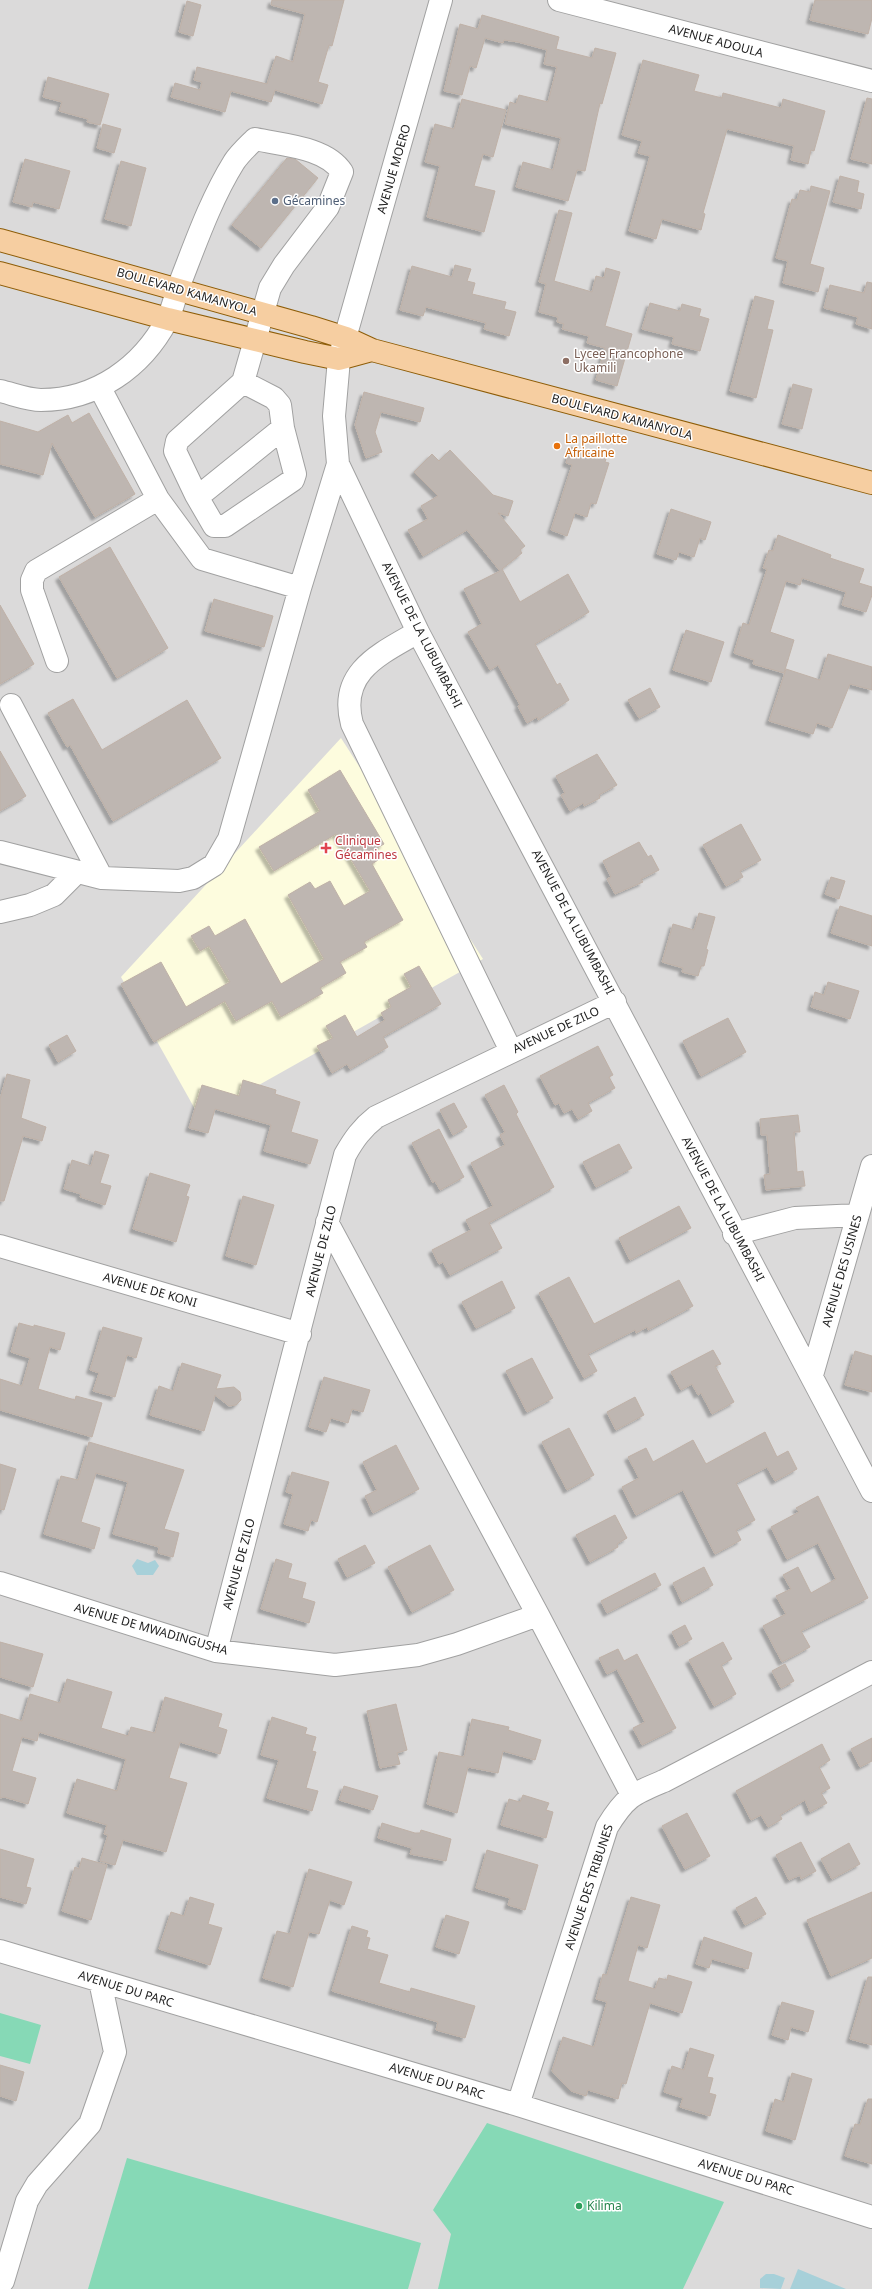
<svg xmlns="http://www.w3.org/2000/svg" width="872" height="2289" viewBox="0 0 872 2289" font-family="'Noto Sans',sans-serif">
<style>
.residential{fill:#dbdada}
.education{fill:#fdfcde}
.pitch{fill:#86d9b6}
.water{fill:#a7d0d9}
.building{fill:#beb6b1;stroke:#bfb1a7;filter:url(#shadow)}
.lines{fill:none;stroke-linecap:round;stroke-linejoin:round}
.minor-casing{stroke:#a1a1a1;stroke-width:24}
.major-casing{stroke:#8e5d08;stroke-width:24}
.minor{stroke:#fff;stroke-width:22}
.major{stroke:#f6cea1;stroke-width:22}
.service-dot{fill:#5c6f8a;stroke:#fff;stroke-width:1.5}
.education-dot{fill:#8d6e63;stroke:#fff;stroke-width:1.5}
.food-dot{fill:#e8710a;stroke:#fff;stroke-width:1.5}
.health-dot{fill:#e0444e;stroke:#fff;stroke-width:1.5}
.leisure-dot{fill:#2e9e5b;stroke:#fff;stroke-width:1.5}
.labels{text-anchor:middle;stroke-width:3;stroke-linejoin:round;paint-order:stroke}
.street-label{font-size:12px;fill:#1d1d1d;stroke:#fff}
.service-label{font-size:12px;fill:#4e5e75;stroke:#fff;text-anchor:start}
.education-label{font-size:12px;fill:#785e54;stroke:#fff;text-anchor:start}
.food-label{font-size:12px;fill:#c56008;stroke:#fff;text-anchor:start}
.health-label{font-size:12px;fill:#be3a42;stroke:#fff;text-anchor:start}
.leisure-label{font-size:12px;fill:#27864d;stroke:#fff;text-anchor:start}
</style>
<defs>
<filter id="shadow"><feDropShadow dx="-3.5" dy="3.5" stdDeviation="1" flood-color="#0004"/></filter>
</defs>
<rect width="100%" height="100%" fill="#eeeae4"/>
<path class="residential" d="M0,0H872V2289H0Z"/>
<path class="education" d="M341,738L483,959L200,1118L121,977Z"/>
<path class="pitch" d="M0,2013L41,2025L30,2064L0,2056Z
M487,2123L724,2202L683,2289H438L451,2234L433,2210Z
M127,2158L421,2243L408,2289H88Z"/>
<path class="water" d="M137,1559L148,1563L155,1560L159,1566L153,1575H137L132,1566Z
M798,2269L846,2289H790Z
M766,2274H774L785,2278L781,2289L760,2288V2279Z"/>
<path class="building" d="M272,0H344L332,46L329,45L318,82L328,85L322,104L275,90L271,102L231,91L225,112L171,97L175,83L200,90L202,82L194,80L197,67L267,84L276,56L293,62L305,14L271,5Z
M815,0H872V18L868,34L810,20Z
M187,1L201,5L193,36L179,32Z
M482,15L559,37L556,49L592,58L595,48L616,53L602,104L600,103L585,171L577,170L568,201L516,187L523,162L553,170L561,138L505,124L510,102L516,104L519,95L548,102L557,67L544,64L547,50L518,42L504,40L503,43L485,38L476,68L470,66L462,95L444,91L460,24L478,29Z
M643,60L699,75L694,91L722,98L723,93L781,108L783,99L825,111L814,151L811,150L808,164L791,160L794,146L727,129L703,213L705,214L701,230L662,219L656,239L629,231L650,156L638,153L642,141L622,135Z
M48,77L109,94L100,125L87,122L88,119L59,111L62,102L43,97Z
M867,98L872,99V164L851,159Z
M462,99L506,110L493,157L483,154L474,186L495,191L484,232L427,217L440,166L425,162L435,124L454,129Z
M103,124L121,129L114,153L97,148Z
M287,158L295,159L318,178L261,248L232,225Z
M25,159L70,171L59,209L33,202L32,207L13,202Z
M121,161L146,168L131,226L105,219Z
M840,176L859,181L857,192L864,194L861,209L833,202Z
M811,186L830,191L810,264L824,268L818,292L783,283L788,261L776,258L792,199L797,200L800,190L810,192Z
M559,210L572,213L554,281L592,292L596,276L604,278L606,268L620,272L605,326L632,334L617,386L596,380L605,348L587,343L589,336L562,329L564,324L557,322L558,317L539,312L546,284L539,282Z
M455,265L471,269L467,281L475,283L472,294L506,302L504,309L516,312L509,336L484,329L486,323L426,307L423,316L400,310L412,266L452,277Z
M867,282L872,283V329L856,324L858,317L824,308L830,285L864,293Z
M755,296L774,301L767,329L773,330L756,398L730,391Z
M650,303L680,311L682,304L701,309L699,316L709,319L700,351L672,344L674,337L642,329Z
M793,384L812,389L802,429L782,424Z
M364,392L424,408L420,422L381,412L375,432L382,452L366,458L355,425Z
M89,413L135,494L95,517L52,443L43,475L0,464V421L38,432L68,415L72,423Z
M571,447L606,459L605,462L609,463L596,504L591,503L587,517L575,513L567,536L551,530L572,465L566,463Z
M450,450L493,495L513,501L508,516L498,513L525,546L520,550L522,553L502,569L520,602L568,574L589,612L535,644L557,685L560,683L569,700L538,720L537,717L527,723L518,706L520,705L498,665L490,670L468,632L482,624L464,589L500,571L467,530L423,556L408,530L428,519L421,506L438,496L414,472L432,454L439,461Z
M671,509L711,522L705,540L700,538L694,557L679,552L676,560L657,554Z
M778,535L831,555L830,558L864,569L859,583L872,587V595L866,612L842,605L846,592L802,578L800,585L786,581L770,632L794,640L784,673L753,664L754,660L734,653L743,623L749,625L767,569L763,568L769,550L773,551Z
M110,547L168,648L117,678L59,577Z
M214,599L273,616L264,647L205,631Z
M0,605L34,664L0,684Z
M686,630L724,642L711,682L673,670Z
M828,654L872,667V690L850,684L832,728L817,723L813,734L769,721L786,669L820,680Z
M650,688L660,707L639,718L628,700Z
M73,699L102,750L187,700L221,758L113,821L70,745L67,747L48,713Z
M0,751L26,796L0,811Z
M597,754L617,785L599,795L600,798L584,806L583,803L570,811L561,795L565,793L556,776Z
M340,770L384,844L372,851L378,860L372,864L403,920L364,942L367,947L340,962L346,973L320,988L323,993L281,1017L272,1001L236,1021L225,1001L154,1042L121,984L161,962L186,1007L230,982L209,946L200,951L191,936L209,926L215,936L245,919L281,984L324,959L288,895L310,882L315,889L330,881L344,906L370,891L336,834L274,871L259,847L320,811L308,790Z
M741,824L761,860L740,871L743,877L726,886L703,845Z
M639,842L648,857L651,855L659,870L641,879L643,882L615,894L607,879L611,877L603,861Z
M831,877L845,881L839,899L825,894Z
M840,906L872,916V946L831,933Z
M699,913L715,917L706,949L708,950L704,966H701L698,976L682,972L683,968L662,962L673,924L694,930Z
M419,966L441,1004L383,1037L388,1047L350,1069L347,1064L332,1073L317,1046L333,1038L326,1026L345,1015L357,1037L385,1020L381,1013L391,1007L388,1000L411,987L404,974Z
M828,982L859,991L850,1019L811,1007L815,992L824,995Z
M728,1018L746,1052L701,1076L683,1041Z
M67,1035L76,1051L58,1062L49,1045Z
M598,1046L613,1075L609,1077L615,1088L588,1103L592,1111L578,1119L572,1109L564,1113L559,1103L555,1105L540,1076Z
M7,1074L30,1080L21,1118L46,1127L42,1141L23,1136L4,1201H0V1099Z
M243,1080L276,1090L275,1094L300,1102L291,1132L318,1140L310,1164L264,1151L271,1125L215,1109L208,1133L189,1128L202,1085L239,1096Z
M504,1085L518,1112L516,1114L554,1187L489,1223L502,1248L450,1275L443,1262L439,1264L432,1250L471,1230L466,1220L493,1206L471,1163L505,1145L500,1135L505,1132L485,1095Z
M454,1103L467,1127L453,1135L440,1110Z
M798,1115L800,1132H794L797,1172L803,1171L805,1186L766,1190L764,1175L770,1174L767,1135H761L760,1119Z
M439,1129L464,1177L440,1190L435,1181L433,1183L412,1143Z
M619,1144L632,1168L596,1187L583,1162Z
M95,1151L109,1155L100,1183L111,1186L105,1205L80,1197L81,1194L64,1189L72,1160L91,1166Z
M150,1173L190,1185L186,1196L189,1197L176,1242L133,1229Z
M243,1196L274,1205L256,1265L226,1256Z
M679,1206L691,1228L630,1260L619,1238Z
M569,1277L594,1324L679,1280L693,1306L648,1330L647,1327L636,1333L635,1330L588,1354L597,1371L584,1378L539,1293Z
M502,1281L515,1308L476,1328L462,1302Z
M19,1323L34,1327V1325L65,1333L60,1350L50,1347L38,1389L75,1400L76,1396L102,1403L92,1437L0,1410V1379L22,1386L30,1358L11,1352Z
M103,1327L142,1338L136,1358L127,1355L115,1397L93,1391L99,1373L90,1370Z
M713,1350L721,1364L715,1366L734,1402L712,1414L701,1393L698,1395L692,1384L681,1390L671,1372Z
M855,1351L872,1356V1392L845,1385Z
M532,1358L553,1398L527,1412L506,1371Z
M182,1363L221,1375L216,1389L234,1387L240,1392L241,1400L236,1405L229,1406L215,1395L204,1431L150,1415L159,1386L173,1391Z
M324,1377L370,1390L363,1412L352,1409L348,1423L331,1418L326,1432L309,1427Z
M635,1397L644,1415L616,1430L607,1412Z
M569,1428L594,1475L567,1490L542,1442Z
M765,1432L777,1457L788,1451L797,1469L775,1481L767,1467L736,1483L755,1520L736,1530L741,1540L715,1554L683,1490L636,1515L622,1487L639,1478L628,1457L646,1448L653,1462L693,1440L706,1464Z
M89,1442L184,1470L164,1529L179,1533L173,1557L158,1553L159,1547L113,1534L128,1482L96,1473L81,1522L100,1528L94,1549L44,1534L61,1476L78,1480Z
M396,1445L419,1489L373,1513L365,1496L377,1490L363,1462Z
M0,1464L16,1469L4,1510L0,1509Z
M292,1472L329,1482L317,1522L311,1520L308,1531L284,1524L293,1494L286,1492Z
M818,1496L868,1598L801,1631L810,1647L782,1662L763,1626L786,1614L776,1596L791,1589L783,1575L798,1567L811,1593L836,1579L818,1543L787,1559L771,1527L799,1512L796,1508Z
M615,1515L627,1538L617,1544L618,1547L590,1562L576,1535Z
M365,1545L375,1563L347,1577L338,1559Z
M430,1545L454,1590L412,1612L388,1567Z
M276,1559L292,1564L288,1578L306,1583L302,1598L315,1602L309,1623L261,1609Z
M704,1567L713,1585L682,1602L673,1583Z
M655,1573L661,1585L607,1613L601,1601Z
M685,1625L692,1639L679,1646L672,1632Z
M0,1642L43,1654L33,1687L0,1677Z
M723,1642L732,1659L721,1665L736,1694L714,1706L689,1660Z
M618,1649L624,1661L637,1654L676,1728L642,1745L633,1728L645,1722L617,1669L607,1674L599,1658Z
M785,1664L794,1681L781,1688L772,1671Z
M67,1679L112,1692L101,1728L128,1736L131,1727L155,1733L165,1697L222,1714L218,1727L227,1730L220,1754L180,1742L169,1778L187,1783L166,1852L123,1840L115,1865L100,1861L108,1835L104,1834L107,1825L67,1813L77,1779L117,1791L126,1759L39,1732L37,1741L22,1737L12,1771L36,1778L28,1804L4,1797L0,1798V1714L22,1721L30,1694L60,1703Z
M396,1704L407,1750L397,1753L400,1764L380,1768L367,1711Z
M272,1717L307,1728L305,1734L316,1737L312,1751L316,1752L306,1788L318,1791L312,1811L267,1798L279,1760L261,1755Z
M472,1719L509,1727L508,1730L541,1740L535,1760L503,1751L498,1773L468,1767L457,1813L427,1804L439,1752L464,1757Z
M872,1738V1761L860,1767L851,1749Z
M822,1744L830,1760L819,1767L830,1788L821,1793L827,1803L810,1812L805,1800L780,1815L782,1819L768,1827L761,1815L751,1820L736,1791Z
M344,1786L378,1796L373,1810L339,1800Z
M523,1795L549,1803L546,1810L553,1812L546,1838L501,1825L509,1799L520,1802Z
M687,1813L710,1856L685,1869L662,1826Z
M382,1823L415,1833H420L421,1830L451,1839L446,1861L410,1854L412,1848L378,1838Z
M801,1842L816,1871L801,1879L800,1875L789,1880L776,1855Z
M849,1843L860,1864L832,1879L821,1859Z
M0,1849L34,1859L26,1887L31,1888L26,1904L0,1897Z
M487,1850L538,1865L525,1910L508,1905L510,1898L476,1888Z
M82,1858L107,1865L91,1920L62,1911L75,1867L79,1869Z
M309,1869L352,1882L344,1905L330,1900L319,1934L309,1932L293,1987L263,1978L277,1931L290,1934Z
M872,1892V1958L831,1976L807,1920Z
M190,1897L214,1904L208,1924L222,1928L210,1965L159,1949L171,1912L184,1916Z
M631,1897L660,1905L647,1948L638,1945L628,1981L655,1989L659,1978L667,1980L668,1975L692,1982L682,2013L650,2003L626,2084L622,2083L618,2099L588,2090L586,2096L571,2091L552,2071L563,2037L594,2047L607,2002L596,1999L603,1974L607,1975Z
M756,1897L766,1914L745,1925L736,1908Z
M446,1915L469,1922L459,1954L436,1947Z
M352,1926L368,1931L366,1937L370,1938L367,1949L388,1955L379,1983L410,1992L411,1988L475,2006L465,2038L436,2030L438,2022L332,1991Z
M704,1937L752,1953L748,1969L712,1959L709,1968L696,1964Z
M868,1977H872V2045L850,2039Z
M782,2002L814,2011L808,2032L791,2027L788,2040L772,2035Z
M690,2048L714,2055L707,2077L713,2078L709,2093L716,2095L710,2116L680,2107L683,2098L664,2092L672,2066L684,2070Z
M0,2065L24,2072L16,2101L0,2096Z
M792,2073L812,2079L795,2140L766,2131L775,2099L784,2102Z
M868,2099H872V2164L845,2156L855,2124L860,2125Z"/>
<g class="lines">
<g class="minor-casing">
<path id="minor" d="M441,0L339,359L334,416L338,464L418,632L872,1491
M559,0L872,81
M100,388L158,499
M0,391C13,394 28,400 41,400C96,400 142,367 167,320C173,309 175,295 180,283C196,242 211,199 234,162C240,153 248,146 255,139C282,145 326,147 342,172L328,207L284,265L270,288L243,382L177,441L175,451L196,495L214,526H225L293,480L295,474L283,428L280,405L274,398L243,382
M196,495L205,491L283,428
M418,632C380,654 338,672 352,724L511,1051
M57,661L32,590V580L36,571L158,499L202,559L300,588
M11,705L102,878
M0,852L102,878L179,881L193,878L214,865L229,839L300,588L338,464
M0,912L30,905L54,895L77,872
M327,1222L538,1615L632,1795
M734,1234L795,1218L858,1215
M0,1246L300,1334
M812,1375L872,1166
M0,1583L216,1651L335,1665L418,1655L457,1644L538,1615
M216,1651L345,1155C354,1139 362,1128 376,1117L615,1002
M0,1951L518,2105L872,2217
M518,2105L607,1827C626,1796 633,1794 664,1781L872,1672
M3,2281L27,2201L37,2184L90,2124L115,2052L100,1981"/>
</g>
<g class="major-casing">
<path id="major" d="M0,240L311,327L346,338L372,350L872,483
M0,273L168,319L305,352L339,359L372,350"/>
</g>
<use href="#minor" class="minor"/>
<use href="#major" class="major"/>
</g>
<circle class="service-dot" cx="275" cy="201" r="4"/>
<circle class="education-dot" cx="566" cy="361" r="4"/>
<circle class="food-dot" cx="557" cy="446" r="4"/>
<path class="health-dot" d="M324 842h4v4h4v4h-4v4h-4v-4h-4v-4h4z"/>
<circle class="leisure-dot" cx="579" cy="2206" r="4"/>
<g class="labels">
<g class="street-label">
<text transform="translate(716 41) rotate(15)" y="4">AVENUE ADOULA</text>
<text transform="translate(394 169) rotate(-74)" y="4">AVENUE MOERO</text>
<text transform="translate(187 292) rotate(16)" y="4">BOULEVARD KAMANYOLA</text>
<text transform="translate(622 417) rotate(15)" y="4">BOULEVARD KAMANYOLA</text>
<text transform="translate(422 635) rotate(63)" y="4">AVENUE DE LA LUBUMBASHI</text>
<text transform="translate(573 922) rotate(62)" y="4">AVENUE DE LA LUBUMBASHI</text>
<text transform="translate(556 1030) rotate(-25)" y="4">AVENUE DE ZILO</text>
<text transform="translate(723 1209) rotate(62)" y="4">AVENUE DE LA LUBUMBASHI</text>
<text transform="translate(321 1251) rotate(-76)" y="4">AVENUE DE ZILO</text>
<text transform="translate(842 1271) rotate(-74)" y="4">AVENUE DES USINES</text>
<text transform="translate(150 1290) rotate(16)" y="4">AVENUE DE KONI</text>
<text transform="translate(239 1564) rotate(-75)" y="4">AVENUE DE ZILO</text>
<text transform="translate(151 1629) rotate(16)" y="4">AVENUE DE MWADINGUSHA</text>
<text transform="translate(589 1887) rotate(-72)" y="4">AVENUE DES TRIBUNES</text>
<text transform="translate(126 1989) rotate(17)" y="4">AVENUE DU PARC</text>
<text transform="translate(437 2081) rotate(17)" y="4">AVENUE DU PARC</text>
<text transform="translate(746 2177) rotate(17)" y="4">AVENUE DU PARC</text>
</g>
<g class="service-label">
<text x="283" y="205">Gécamines</text>
</g>
<g class="education-label">
<text x="574" y="358">Lycee Francophone<tspan x="574" dy="14">Ukamili</tspan></text>
</g>
<g class="food-label">
<text x="565" y="443">La paillotte<tspan x="565" dy="14">Africaine</tspan></text>
</g>
<g class="health-label">
<text x="335" y="845">Clinique<tspan x="335" dy="14">Gécamines</tspan></text>
</g>
<g class="leisure-label">
<text x="587" y="2210">Kilima</text>
</g>
</g>
</svg>
